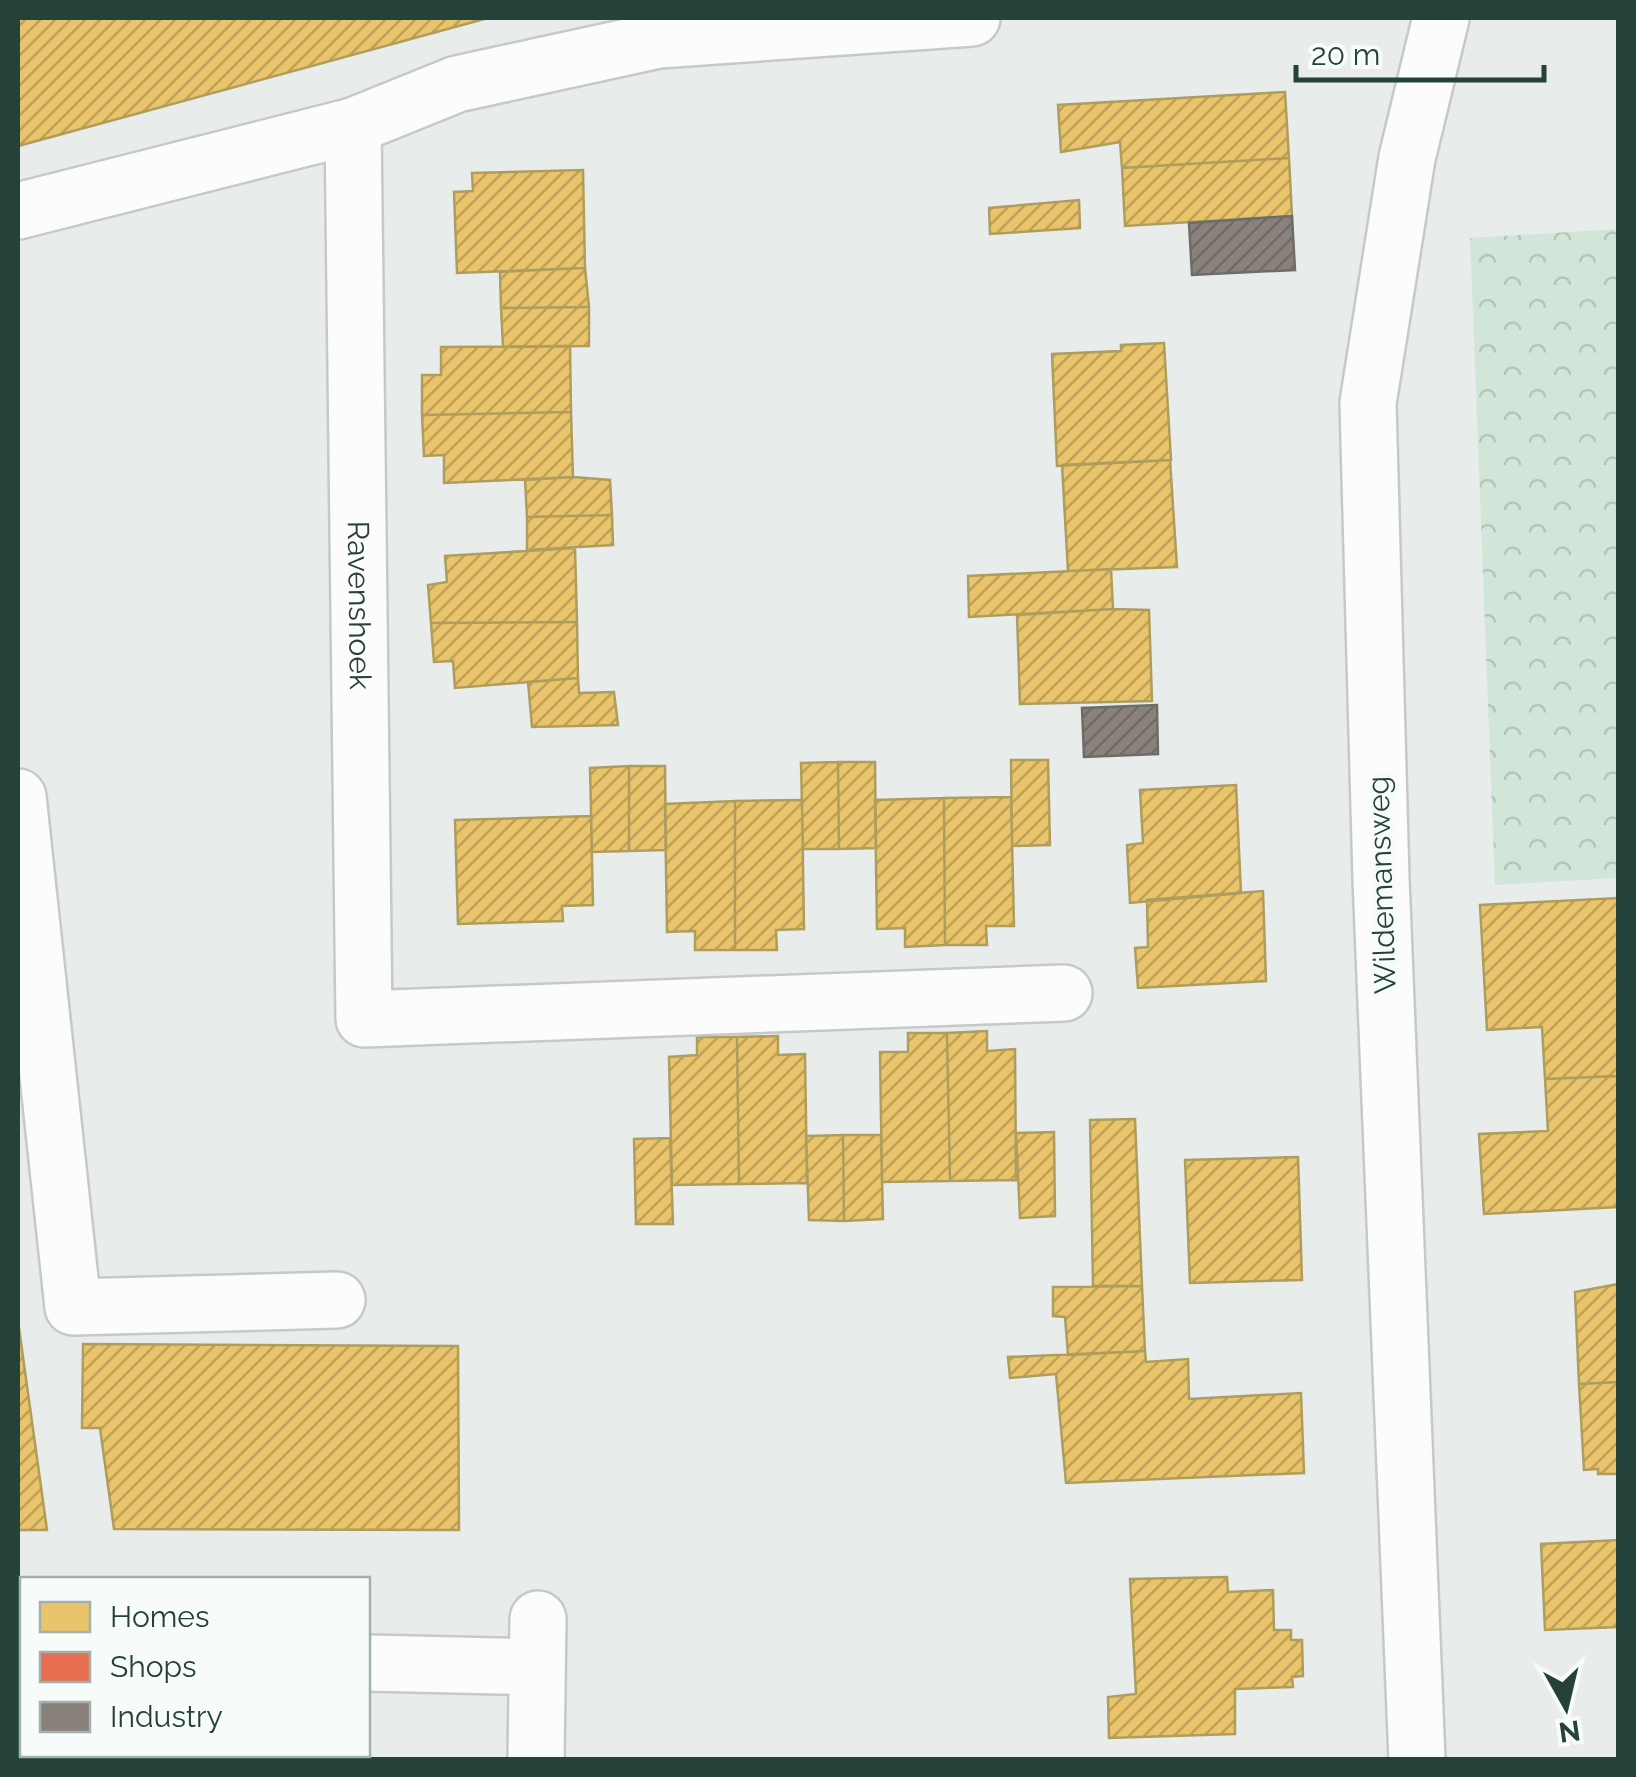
<svg xmlns="http://www.w3.org/2000/svg" width="1636" height="1777" viewBox="0 0 1636 1777" font-family="Raleway,sans-serif">
<style>
.park{fill:url(#park-crowns)}
.homes{fill:url(#homes-hatch);stroke:#ae9d5c;stroke-width:2.5}
.shops{fill:url(#shops-hatch);stroke:#ac624a;stroke-width:2.5}
.industry{fill:url(#industry-hatch);stroke:#6b6e68;stroke-width:2.5}
.lines{fill:none;stroke-linecap:round;stroke-linejoin:round}
.minor-casing{stroke:#c5cac8;stroke-width:60}
.minor{stroke:#fcfcfc;stroke-width:55}
.labels{text-anchor:middle;stroke-width:10;stroke-linejoin:round;paint-order:stroke}
.street-label{font-size:30px;fill:#24423a;stroke:#f7fbf9}
</style>
<defs>
<pattern id="park-crowns" width="20" height="18" patternUnits="userSpaceOnUse" patternTransform="scale(2.5)"><rect width="20" height="18" fill="#d1e6d8"/><path d="M2 6a3 3 0 1 1 6 0M12 15a3 3 0 1 1 6 0" fill="none" stroke="#b3c6ba"/></pattern>
<pattern id="homes-hatch" width="6" height="6" patternUnits="userSpaceOnUse" patternTransform="scale(2.5)"><rect width="6" height="6" fill="#e9c46a"/><path d="M-1 1l2-2M0 6l6-6M5 7l2-2" fill="none" stroke="#bda158"/></pattern>
<pattern id="shops-hatch" width="6" height="6" patternUnits="userSpaceOnUse" patternTransform="scale(2.5)"><rect width="6" height="6" fill="#e76f51"/><path d="M-1 1l2-2M0 6l6-6M5 7l2-2" fill="none" stroke="#bb5d44"/></pattern>
<pattern id="industry-hatch" width="6" height="6" patternUnits="userSpaceOnUse" patternTransform="scale(2.5)"><rect width="6" height="6" fill="#8a817c"/><path d="M-1 1l2-2M0 6l6-6M5 7l2-2" fill="none" stroke="#716b67"/></pattern>
</defs>
<rect width="100%" height="100%" fill="#e8edeb"/>
<path class="park" d="M1618,229V878L1495,885L1470,238Z"/>
<path class="homes" d="M18,18H488L18,146Z
M1285,92L1289,158L1122,168L1120,142L1061,152L1058,105Z
M1289,158L1292,216L1125,226L1122,168Z
M583,170L585,268L457,273L454,192L473,191L472,173Z
M1079,200L1080,228L990,234L989,208Z
M585,268L589,307L501,308L500,272Z
M589,307V346L503,347L501,308Z
M1164,343L1171,460L1057,466L1052,354L1121,351V345Z
M570,346L571,412L422,415V375H441V347Z
M571,412L573,477L444,483V455L424,456L422,415Z
M1170,460L1177,567L1068,571L1062,465Z
M573,477L610,480L612,515L527,517L525,480Z
M612,515L613,545L527,550V517Z
M575,548L577,622L431,623L428,585L447,582L445,556Z
M1111,569L1113,609L969,617L968,576Z
M1113,609L1149,610L1152,701L1020,704L1017,615Z
M577,622L578,678L455,688L453,661L434,662L431,623Z
M578,678L579,693L614,692L618,725L532,727L528,682Z
M1011,760H1048L1050,845L1012,846Z
M838,762H875L876,848L839,849Z
M838,762L839,849H803L801,763Z
M629,766H665L666,850L629,851Z
M629,766V851L592,852L590,768Z
M1236,785L1241,893L1130,903L1127,845L1143,843L1140,790Z
M1011,797L1014,926H986L987,945H945L944,798Z
M944,798L945,945L905,947V928L877,929L875,800Z
M802,800L804,929L776,930L777,950H735V801Z
M735,801V950H695V931L667,932L665,804Z
M591,816L593,905L562,906L563,921L458,924L455,820Z
M1263,891L1266,981L1138,988L1135,948L1148,947L1147,900Z
M1618,898V1076L1545,1079L1542,1027L1487,1030L1480,905Z
M987,1031V1051L1015,1049L1016,1180L950,1181L947,1033Z
M908,1033H947L950,1181L882,1182L880,1052H908Z
M778,1036V1055L805,1054L807,1183L739,1184L737,1037Z
M697,1037H737L739,1184L672,1185L669,1057L697,1055Z
M1618,1076V1207L1484,1214L1479,1134L1548,1131L1545,1079Z
M1135,1119L1142,1286H1093L1090,1120Z
M1054,1132L1055,1216L1020,1218L1016,1133Z
M843,1135L844,1221L809,1220L806,1136Z
M843,1135H881L883,1219L844,1221Z
M670,1138L673,1224H636L634,1139Z
M1298,1157L1302,1280L1190,1283L1185,1160Z
M1618,1284V1382L1579,1384L1575,1292Z
M1142,1286L1145,1351L1068,1355L1065,1317L1053,1316V1287Z
M18,1321L47,1530H18Z
M83,1344L458,1346L459,1530L114,1529L100,1428H82Z
M1145,1351L1146,1362L1188,1359L1189,1399L1301,1393L1304,1473L1066,1483L1056,1374L1010,1378L1008,1357Z
M1618,1382V1474H1598V1469L1584,1470L1579,1384Z
M1618,1540V1627L1545,1630L1541,1544Z
M1227,1577L1228,1592L1273,1590L1274,1630H1291V1640H1302L1303,1676L1292,1677L1293,1687L1235,1689V1734L1109,1738L1108,1697L1136,1694L1130,1579Z"/>
<path class="shops" d="M18,1667H22V1754H90V1760H18Z"/>
<path class="industry" d="M1292,216L1295,270L1192,275L1189,223Z
M1157,705L1158,754L1084,757L1082,708Z"/>
<g class="lines">
<g class="minor-casing">
<g id="minor">
<path id="s1" d="M972,18L659,40L457,84L353,126L364,1019L1064,993"/>
<path d="M18,211L353,126"/>
<path d="M18,797L73,1307L337,1300"/>
<path d="M368,1663L537,1667"/>
<path d="M536,1760L538,1619"/>
<path d="M1417,1760L1381,879L1368,403L1407,158L1441,18"/>
</g>
</g>
<use href="#minor" class="minor"/>
</g>
<g class="labels">
<g class="street-label">
<text dy="10" stroke="none"><textPath href="#s1" startOffset="1112">Ravenshoek</textPath></text>
<text transform="translate(1382 885) rotate(-92)" y="10">Wildemansweg</text>
</g>
</g>
<rect width="1636" height="1777" fill="none" stroke="#24423a" stroke-width="40"/>
<rect x="20" y="1577" width="350" height="180" fill="#f7fbf9" stroke="#a3b1ad" stroke-width="2.5"/>
<rect x="40" y="1602" width="50" height="30" fill="#e9c46a" stroke="#a3b1ad" stroke-width="2.5"/>
<text x="110" y="1627" font-size="30" fill="#24423a">Homes</text>
<rect x="40" y="1652" width="50" height="30" fill="#e76f51" stroke="#a3b1ad" stroke-width="2.5"/>
<text x="110" y="1677" font-size="30" fill="#24423a">Shops</text>
<rect x="40" y="1702" width="50" height="30" fill="#8a817c" stroke="#a3b1ad" stroke-width="2.5"/>
<text x="110" y="1727" font-size="30" fill="#24423a">Industry</text>
<g transform="translate(1566 1707) rotate(172)" stroke="#f7fbf9" stroke-width="8" paint-order="stroke">
<path d="M0-8L18 38L0 25L-18 38Z" fill="#24423a"/>
<text y="-15" font-size="28" font-weight="bold" text-anchor="middle" fill="#24423a">N</text>
</g>
<path d="M1296 65v15h248v-15" fill="none" stroke="#24423a" stroke-width="5"/>
<text x="1311" y="65" font-size="30" fill="#24423a" stroke="#f7fbf9" stroke-width="8" paint-order="stroke">20 m</text>
</svg>
